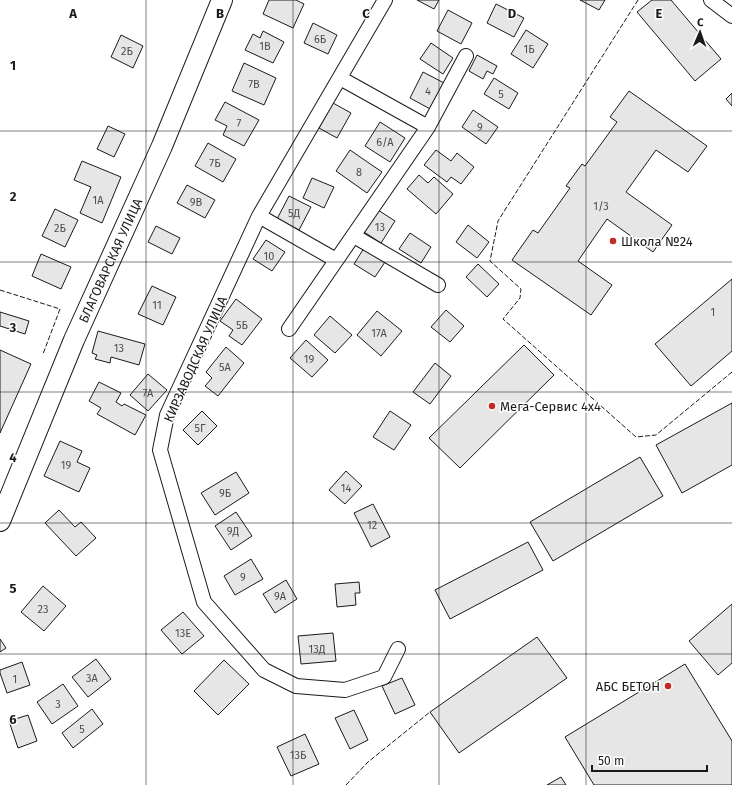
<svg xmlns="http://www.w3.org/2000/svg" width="732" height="785" viewBox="0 0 732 785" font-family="'Fira Sans',sans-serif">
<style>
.building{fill:#e6e6e6;stroke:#1a1a1a}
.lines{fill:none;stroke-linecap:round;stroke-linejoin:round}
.street-casing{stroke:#1a1a1a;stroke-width:16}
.secondary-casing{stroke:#1a1a1a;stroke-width:22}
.street{stroke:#fff;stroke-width:14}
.secondary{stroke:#fff;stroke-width:20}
.fence{stroke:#1a1a1a;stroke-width:1;stroke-dasharray:5 2;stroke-linecap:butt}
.grid{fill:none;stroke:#1a1a1a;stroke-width:1;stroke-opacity:0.55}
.poi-dot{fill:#c62828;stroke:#fff;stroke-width:1.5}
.labels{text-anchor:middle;stroke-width:3;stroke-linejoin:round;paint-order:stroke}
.number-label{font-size:11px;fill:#4d4d4d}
.poi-label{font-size:13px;fill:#1a1a1a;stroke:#fff;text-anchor:start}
.street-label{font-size:13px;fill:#1a1a1a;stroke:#fff}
.grid-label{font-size:13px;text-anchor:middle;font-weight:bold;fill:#1a1a1a;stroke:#fff;stroke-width:3;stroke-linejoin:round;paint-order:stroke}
</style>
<rect width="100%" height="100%" fill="#fff"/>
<path class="building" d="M269,0H296L304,4L293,28L263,14Z
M417,0H439L434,9Z
M580,0H605L599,10Z
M652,0H671L721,59L695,81L637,12Z
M496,4L524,18L514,37L487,23Z
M448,10L472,23L461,44L437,31Z
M313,23L337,35L328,54L304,43Z
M526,30L548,44L533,68L511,54Z
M263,31L284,42L273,63L245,50L253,34L260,38Z
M121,35L143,46L133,68L111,57Z
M431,43L453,58L443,74L420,59Z
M477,55L497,66L493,74L487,71L483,79L469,71Z
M244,63L276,78L264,105L232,91Z
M423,72L446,84L432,110L410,98Z
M494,78L518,93L509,109L484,94Z
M629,91L707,146L688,172L656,150L626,192L672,225L653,252L607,219L578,261L612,285L591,315L512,260L533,230L538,233L570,188L566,186L582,164L585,166L617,122L610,117Z
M732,93V106L726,99Z
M225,102L259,120L244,146L223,135L227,126L215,120Z
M333,103L351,113L337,138L319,128Z
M473,110L498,127L486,144L462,127Z
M380,122L405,138L390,162L365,146Z
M108,126L125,134L114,157L97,149Z
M208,143L236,159L223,182L195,166Z
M350,150L382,172L367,193L336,171Z
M436,150L451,161L457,153L474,167L461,184L451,177L447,182L424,165Z
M82,161L121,177L102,223L80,213L91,187L74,180Z
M419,175L428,183L434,177L453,194L436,214L407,189Z
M312,178L334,187L324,208L303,198Z
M187,185L215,200L205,218L177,203Z
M289,196L311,207L299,230L277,219Z
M55,209L78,220L65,247L42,236Z
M378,210L395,221L381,243L364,232Z
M468,225L489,242L477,258L456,242Z
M156,226L180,238L172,254L148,242Z
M410,233L431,247L421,263L399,249Z
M266,240L285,252L272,271L253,259Z
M364,248L385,262L375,277L354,264Z
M41,254L71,267L61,289L32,276Z
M478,264L499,284L487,297L466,277Z
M732,279V351L691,386L655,344Z
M152,286L176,297L163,325L138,314Z
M236,299L262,319L242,345L229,336L233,330L220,321Z
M446,310L464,326L450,342L431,327Z
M377,311L402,331L381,356L357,335Z
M0,312L29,321L25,334L0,326Z
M330,316L352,335L335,353L314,335Z
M98,331L145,344L139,365L111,357L110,363L95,359L97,355L92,353Z
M306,340L328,360L312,377L290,358Z
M524,345L554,375L460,468L429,438Z
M226,347L244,363L218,396L205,386L212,378L206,372Z
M0,350L31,364L0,433Z
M435,363L451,376L430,404L413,392Z
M148,374L167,390L148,411L130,395Z
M99,382L121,393L116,402L122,406L124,404L146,415L135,435L97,414L101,408L89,401Z
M732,403V465L682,493L656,445Z
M202,411L217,426L198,445L183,430Z
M390,411L411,425L394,450L373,437Z
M60,441L82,451L77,462L90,468L79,492L44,476Z
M640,457L663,496L553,561L530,522Z
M346,471L362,486L345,504L329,490Z
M236,472L249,493L215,515L201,493Z
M373,504L390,537L371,547L354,513Z
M59,510L75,527L81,522L96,538L76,556L45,523Z
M236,512L252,536L231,550L215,526Z
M528,542L543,570L450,619L435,590Z
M251,559L263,579L235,595L224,576Z
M286,580L297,599L275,613L263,594Z
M359,582L360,593H355L356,605L337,607L335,584Z
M43,586L66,606L44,631L21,612Z
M732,604V663L718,675L689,641Z
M183,612L204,636L182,654L161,630Z
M333,633L336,661L301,664L298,636Z
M537,637L567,678L459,753L430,712Z
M0,639L6,648L0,652Z
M96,659L111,679L88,697L72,677Z
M224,660L249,684L218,715L194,691Z
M22,662L30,685L7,693L0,673V670Z
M685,664L732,741V785H594L565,737Z
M402,678L415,705L395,714L382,686Z
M63,684L78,706L52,724L37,702Z
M92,709L103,724L73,748L62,733Z
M354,710L368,740L350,749L335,718Z
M28,715L37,741L18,748L9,721Z
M305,734L319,764L291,776L277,747Z
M561,777L566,785H547Z"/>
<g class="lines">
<g class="street-casing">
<path id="street" d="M385,0L259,216L167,415L160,450L204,602L264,670L296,686L345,690L384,677L398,649
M711,0L732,16
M340,78L428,127
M259,216L336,260
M354,236L438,285
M289,329L428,127L466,56"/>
</g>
<g class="secondary-casing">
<g id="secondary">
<path id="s1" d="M0,521L74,340L162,146L222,0"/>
</g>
</g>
<use href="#street" class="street"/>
<use href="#secondary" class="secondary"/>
<path class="fence" d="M638,0L498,221L490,261L521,289L520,298L503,319L636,437L656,435L732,372
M0,290L60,309L43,354
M346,785L368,762L430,712"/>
</g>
<path class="grid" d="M146,0V785M293,0V785M439,0V785M586,0V785M0,131H732M0,262H732M0,392H732M0,523H732M0,654H732"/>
<g class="poi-dot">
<circle cx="613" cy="241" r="4"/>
<circle cx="492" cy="406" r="4"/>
<circle cx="668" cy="686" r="4"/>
</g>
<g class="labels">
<g class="number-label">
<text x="320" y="43">6Б</text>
<text x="265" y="50">1В</text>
<text x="529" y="53">1Б</text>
<text x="127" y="55">2Б</text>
<text x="254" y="88">7В</text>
<text x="428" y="95">4</text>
<text x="501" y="98">5</text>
<text x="239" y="127">7</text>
<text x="480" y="131">9</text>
<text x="385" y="146">6/А</text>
<text x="215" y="167">7Б</text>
<text x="359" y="176">8</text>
<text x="98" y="204">1А</text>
<text x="196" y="206">9В</text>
<text x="601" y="210">1/3</text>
<text x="294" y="217">5Д</text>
<text x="380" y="231">13</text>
<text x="60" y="232">2Б</text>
<text x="269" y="260">10</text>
<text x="157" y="309">11</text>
<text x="713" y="316">1</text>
<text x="242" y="329">5Б</text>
<text x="379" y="337">17А</text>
<text x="119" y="352">13</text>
<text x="309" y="363">19</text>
<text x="225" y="371">5А</text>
<text x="148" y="397">7А</text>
<text x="200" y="432">5Г</text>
<text x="66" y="469">19</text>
<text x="346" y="492">14</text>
<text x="225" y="497">9Б</text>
<text x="372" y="529">12</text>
<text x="233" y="535">9Д</text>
<text x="243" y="581">9</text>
<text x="280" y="600">9А</text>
<text x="43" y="613">23</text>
<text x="183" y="637">13Е</text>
<text x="317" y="653">13Д</text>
<text x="92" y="682">3А</text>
<text x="15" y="683">1</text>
<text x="58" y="708">3</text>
<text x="82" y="733">5</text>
<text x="298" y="759">13Б</text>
</g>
<g class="poi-label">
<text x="621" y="246">Школа №24</text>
<text x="500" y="411">Мега-Сервис 4х4</text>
<text x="660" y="691" text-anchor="end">АБС БЕТОН</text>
</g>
<g class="street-label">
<text dy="5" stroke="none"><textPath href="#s1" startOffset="283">БЛАГОВАРСКАЯ УЛИЦА</textPath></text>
<text transform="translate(195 359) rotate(-66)" y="5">КИРЗАВОДСКАЯ УЛИЦА</text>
</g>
</g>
<g class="grid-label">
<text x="73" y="18">A</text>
<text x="220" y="18">B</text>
<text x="366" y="18">C</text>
<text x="512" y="18">D</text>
<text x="659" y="18">E</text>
<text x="13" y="70">1</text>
<text x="13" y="201">2</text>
<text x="13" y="332">3</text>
<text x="13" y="462">4</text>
<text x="13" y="593">5</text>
<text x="13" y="724">6</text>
</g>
<g transform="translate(700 32) rotate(2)" stroke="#ffffff" stroke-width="3" paint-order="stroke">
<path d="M0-3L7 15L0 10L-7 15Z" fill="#1a1a1a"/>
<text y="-6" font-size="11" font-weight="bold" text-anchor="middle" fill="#1a1a1a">С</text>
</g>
<path d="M592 765v6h115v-6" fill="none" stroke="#1a1a1a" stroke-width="2"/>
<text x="598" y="765" font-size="12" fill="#1a1a1a" stroke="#ffffff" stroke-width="3" paint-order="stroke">50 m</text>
</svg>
